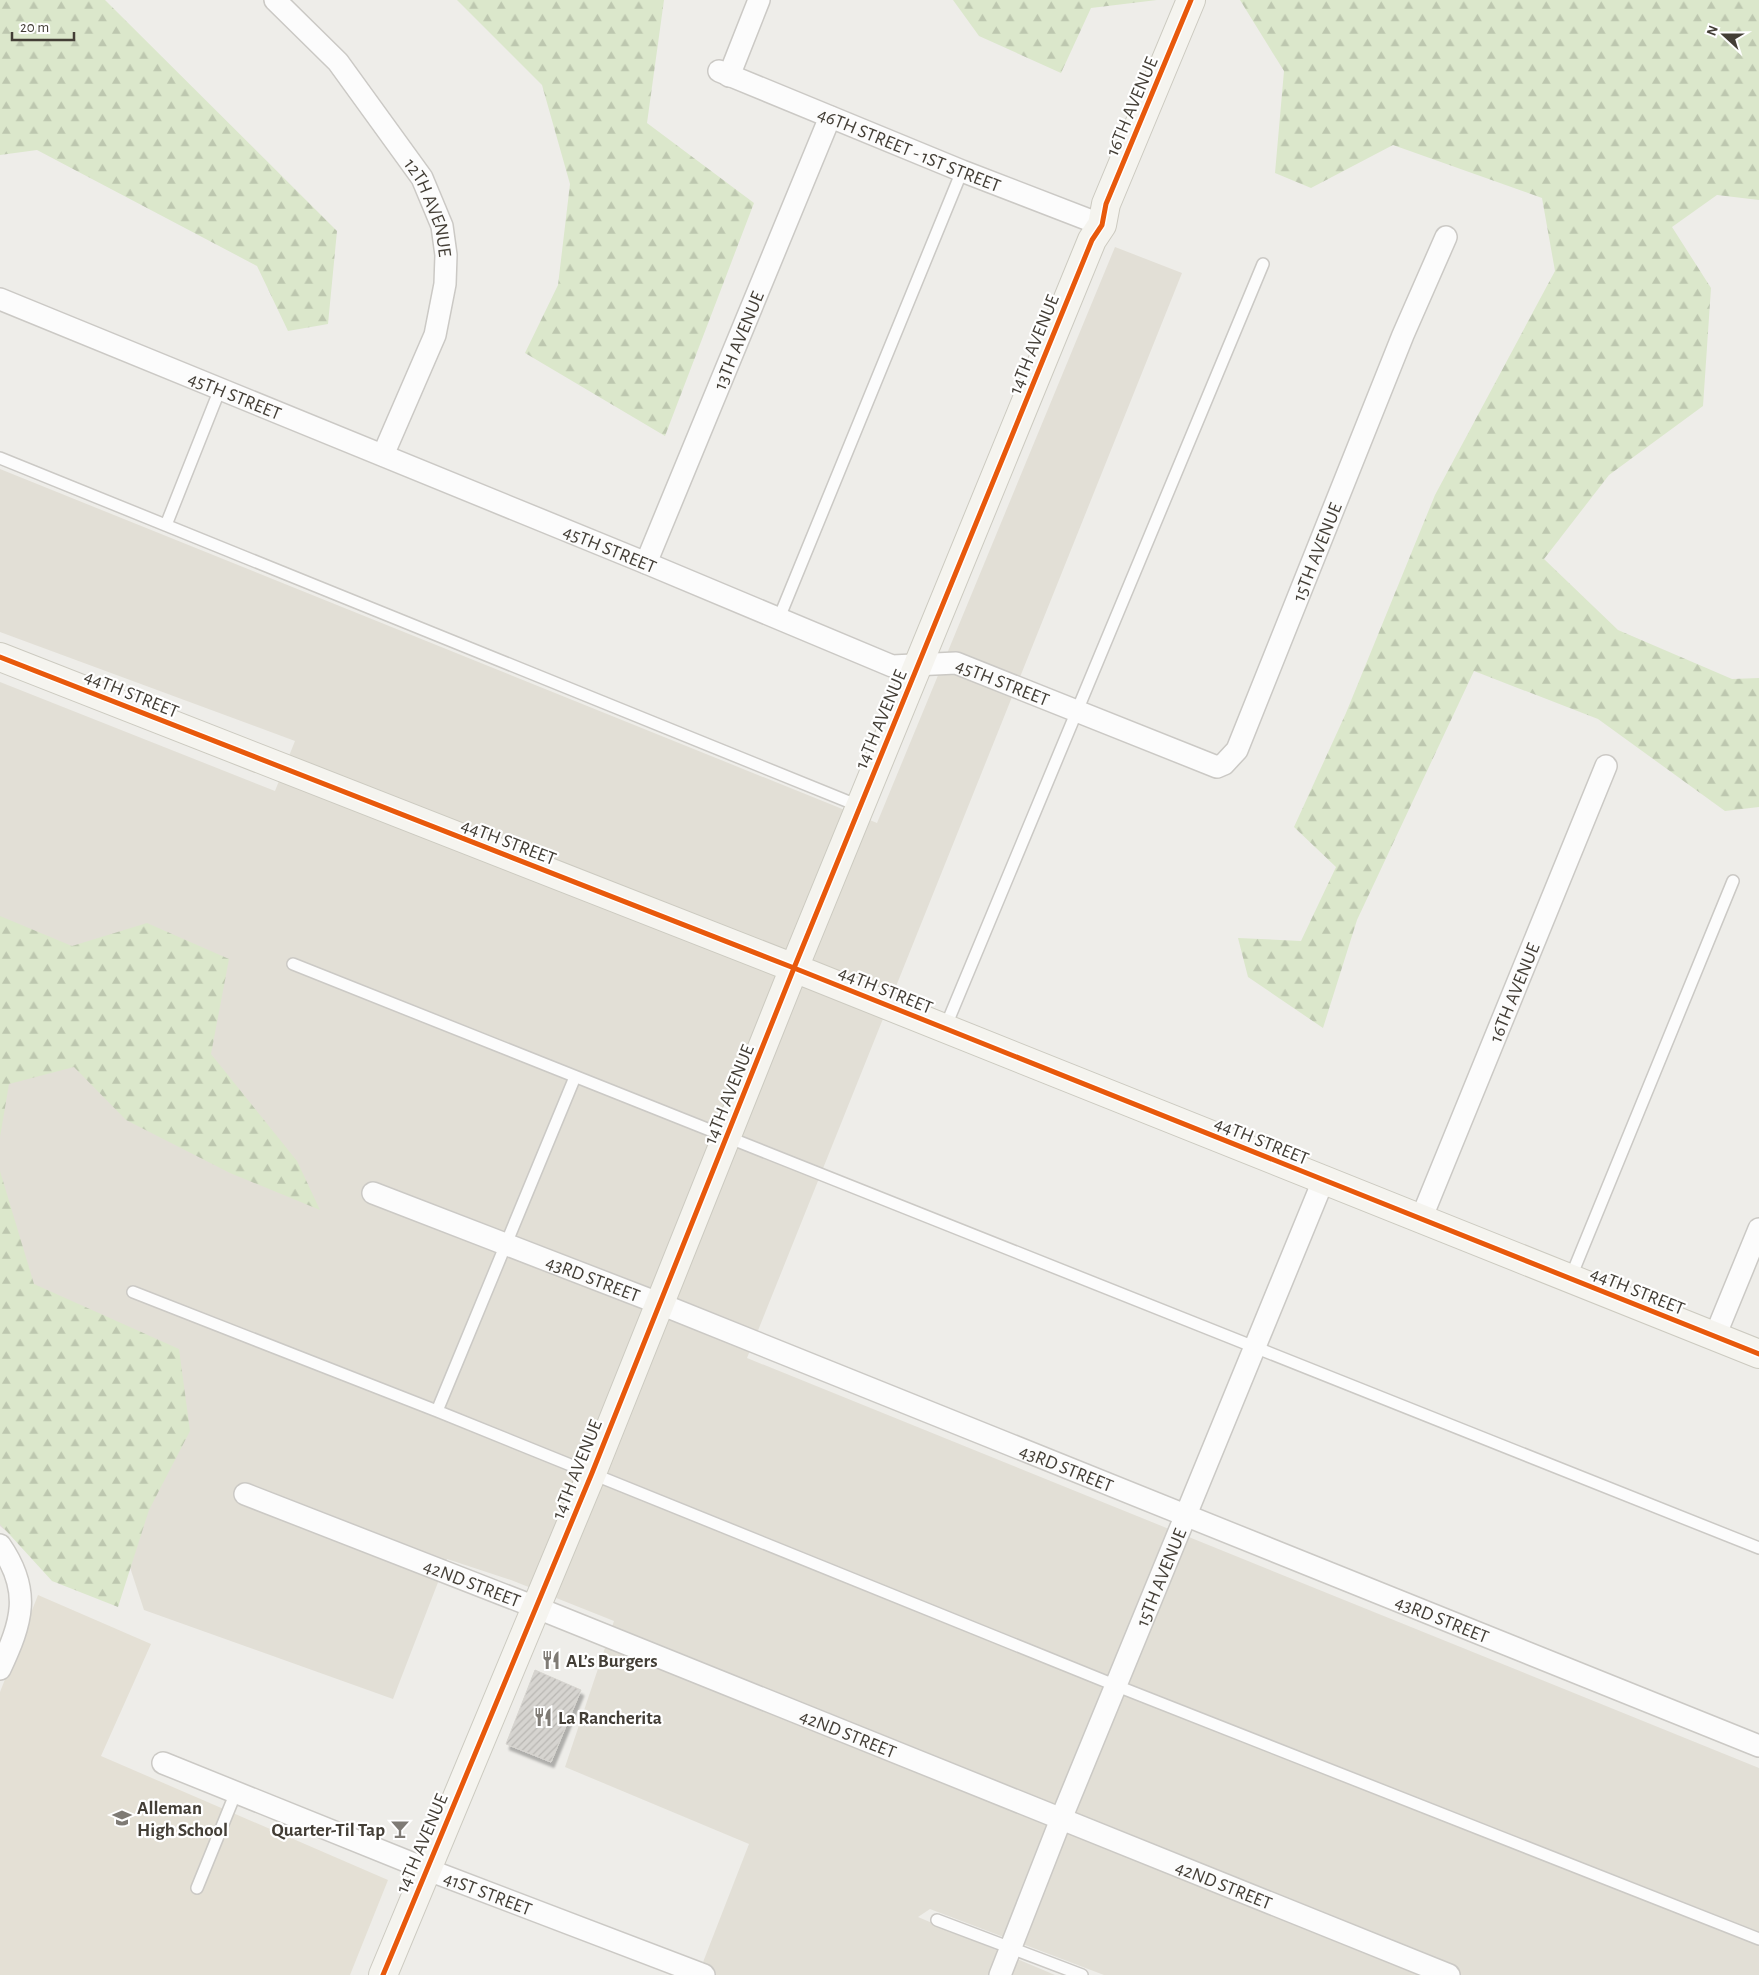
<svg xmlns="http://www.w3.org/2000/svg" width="1759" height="1975" viewBox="0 0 1759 1975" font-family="'Alegreya Sans',sans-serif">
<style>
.residential{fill:#e2dfd6}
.education{fill:#e4e0d5}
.forest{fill:url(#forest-firs)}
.building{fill:url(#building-hatch);stroke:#d6d4cf;filter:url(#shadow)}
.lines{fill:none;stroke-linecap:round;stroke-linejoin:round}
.lane-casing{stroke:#cbc9c5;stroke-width:14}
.street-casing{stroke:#cbc9c5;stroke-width:24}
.secondary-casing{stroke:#cccac0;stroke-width:30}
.lane{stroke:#fcfcfc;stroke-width:11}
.street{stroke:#fcfcfc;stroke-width:21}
.secondary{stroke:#f5f4ef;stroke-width:28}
.cycleway-casing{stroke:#fff;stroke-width:8}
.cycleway{stroke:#e8590c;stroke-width:5}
.labels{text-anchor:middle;stroke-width:4.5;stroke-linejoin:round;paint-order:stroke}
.street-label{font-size:19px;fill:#433e36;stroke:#fff}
.poi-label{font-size:19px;font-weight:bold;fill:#433e36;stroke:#fff;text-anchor:start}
</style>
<defs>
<pattern id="forest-firs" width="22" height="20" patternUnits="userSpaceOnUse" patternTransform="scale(1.25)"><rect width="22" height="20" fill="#dbe7cb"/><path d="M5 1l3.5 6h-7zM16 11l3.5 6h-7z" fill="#bdc7af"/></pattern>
<pattern id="building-hatch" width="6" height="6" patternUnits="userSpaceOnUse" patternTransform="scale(1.25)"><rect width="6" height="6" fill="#d6d4d0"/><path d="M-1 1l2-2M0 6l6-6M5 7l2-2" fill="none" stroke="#b9b7b3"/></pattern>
<filter id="shadow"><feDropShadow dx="3" dy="5.5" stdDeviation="1" flood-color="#0004"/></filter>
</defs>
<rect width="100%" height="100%" fill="#eeede9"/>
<path class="residential" d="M1115,247L1182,273L747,1358L1759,1768V1975H1104L930,1909L918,1917L1055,1975H698L749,1844L565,1767L614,1621L511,1580L447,1559L393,1699L144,1610L83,1424L30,1551L0,1526V682L275,791L295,741L0,632V469L877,823Z"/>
<path class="education" d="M38,1595L151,1644L101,1756L388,1880L350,1975H0V1692Z"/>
<path class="forest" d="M0,0H105L337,231L328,324L288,331L257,266L37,150L0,155Z
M457,0H664L647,123L754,203L665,436L525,353L558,285L570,184L542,85Z
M953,0H1157L1091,8L1061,73L979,36Z
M1240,0H1759V200L1717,195L1672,227L1711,288L1703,406L1609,475L1544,559L1618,630L1732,679L1759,678V807L1725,811L1598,719L1474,671L1357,920L1323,1028L1248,977L1238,938L1301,941L1336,867L1294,827L1346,713L1435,495L1555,271L1542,198L1393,145L1311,188L1275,173L1284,71Z
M0,916L72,946L147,923L229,959L211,1054L297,1161L320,1210L230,1173L126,1120L74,1067L9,1084L0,1137Z
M0,1171L34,1284L179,1349L190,1431L149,1510L118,1607L52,1581L0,1524Z"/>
<path class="building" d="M535,1670L581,1690L551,1762L506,1744Z"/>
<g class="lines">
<g class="lane-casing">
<path id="lane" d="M0,458L859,806
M166,525L220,389
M779,618L962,171
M293,964L1759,1548
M945,1028L1263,264
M1570,1279L1733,881
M133,1292L437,1411L1117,1686L1759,1939
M437,1411L575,1077
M197,1888L236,1792
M937,1920L1082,1975"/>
</g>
<g class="street-casing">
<g id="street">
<path id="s1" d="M275,0L338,62L422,178L442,226L446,255L445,284L435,335L383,455"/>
<path id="s2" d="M719,71L962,171L1102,225"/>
<path d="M729,76L759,0"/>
<path id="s3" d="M0,299L646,563L892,666L956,663L1217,767L1224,764L1237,750L1403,335L1446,237"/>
<path id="s4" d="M646,563L830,117"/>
<path id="s5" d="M373,1193L658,1303L1759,1746"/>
<path id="s6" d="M1421,1219L1606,766"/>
<path d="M1715,1336L1759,1229"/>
<path id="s7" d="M245,1494L535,1607L1449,1975"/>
<path d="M0,1545C32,1591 22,1622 0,1669"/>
<path id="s8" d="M163,1763L426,1869L704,1975"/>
<path id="s9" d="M1000,1975L1061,1819L1323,1181"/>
</g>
</g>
<g class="secondary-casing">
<path id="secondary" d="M0,657L794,968L1759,1354
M383,1975L592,1473L794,968L1092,240L1102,225L1106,204L1191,0"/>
</g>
<use href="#lane" class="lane"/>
<use href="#street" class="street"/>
<use href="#secondary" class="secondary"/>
<g class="cycleway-casing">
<path id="cycleway" d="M0,657L794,968L1759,1354
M383,1975L592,1473L794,968L1092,240L1102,225L1106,204L1191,0"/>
</g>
<use href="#cycleway" class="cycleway"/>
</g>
<defs>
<g id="restaurant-bare" transform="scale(1.5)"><path d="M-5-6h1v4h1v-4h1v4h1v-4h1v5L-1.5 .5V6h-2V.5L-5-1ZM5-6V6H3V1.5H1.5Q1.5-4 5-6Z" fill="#7f7b75" stroke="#fff" stroke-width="2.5" paint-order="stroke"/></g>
<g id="school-bare" transform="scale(1.5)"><path d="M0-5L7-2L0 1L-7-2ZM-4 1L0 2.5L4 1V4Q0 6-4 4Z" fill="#7f7b75" stroke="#fff" stroke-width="2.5" paint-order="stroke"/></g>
<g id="bar-bare" transform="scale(1.5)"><path d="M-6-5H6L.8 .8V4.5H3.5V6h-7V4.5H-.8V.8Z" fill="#7f7b75" stroke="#fff" stroke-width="2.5" paint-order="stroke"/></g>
</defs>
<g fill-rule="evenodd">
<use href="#restaurant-bare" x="551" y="1660"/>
<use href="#restaurant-bare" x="543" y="1717"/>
<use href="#school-bare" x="122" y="1818"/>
<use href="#bar-bare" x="400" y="1829"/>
</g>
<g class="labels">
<g class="street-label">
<text transform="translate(1131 106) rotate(-67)" y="7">16TH AVENUE</text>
<text dy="7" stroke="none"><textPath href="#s2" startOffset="206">46TH STREET - 1ST STREET</textPath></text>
<text dy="7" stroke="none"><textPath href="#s1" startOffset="262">12TH AVENUE</textPath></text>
<text dy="7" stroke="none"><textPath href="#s4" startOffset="241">13TH AVENUE</textPath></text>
<text transform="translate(1033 344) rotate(-68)" y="7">14TH AVENUE</text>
<text dy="7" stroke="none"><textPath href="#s3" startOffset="254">45TH STREET</textPath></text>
<text dy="7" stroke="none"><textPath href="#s3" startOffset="659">45TH STREET</textPath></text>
<text dy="7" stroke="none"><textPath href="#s3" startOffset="1550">15TH AVENUE</textPath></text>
<text dy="7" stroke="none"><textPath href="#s3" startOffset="1079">45TH STREET</textPath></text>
<text transform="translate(132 693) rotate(22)" y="7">44TH STREET</text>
<text transform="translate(880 719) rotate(-67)" y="7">14TH AVENUE</text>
<text transform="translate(509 841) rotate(21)" y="7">44TH STREET</text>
<text transform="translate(886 989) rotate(22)" y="7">44TH STREET</text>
<text dy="7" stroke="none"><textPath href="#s6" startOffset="245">16TH AVENUE</textPath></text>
<text transform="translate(728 1094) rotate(-68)" y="7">14TH AVENUE</text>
<text transform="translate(1262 1140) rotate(22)" y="7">44TH STREET</text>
<text dy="7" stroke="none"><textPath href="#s5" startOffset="236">43RD STREET</textPath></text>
<text transform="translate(1638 1290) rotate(22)" y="7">44TH STREET</text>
<text dy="7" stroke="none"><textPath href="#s5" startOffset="746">43RD STREET</textPath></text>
<text transform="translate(576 1469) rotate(-68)" y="7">14TH AVENUE</text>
<text dy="7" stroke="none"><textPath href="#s9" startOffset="429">15TH AVENUE</textPath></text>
<text dy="7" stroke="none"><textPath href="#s7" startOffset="244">42ND STREET</textPath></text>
<text dy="7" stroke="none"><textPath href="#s5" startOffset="1151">43RD STREET</textPath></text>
<text dy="7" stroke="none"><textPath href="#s7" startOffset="649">42ND STREET</textPath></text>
<text transform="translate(421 1843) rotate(-67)" y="7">14TH AVENUE</text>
<text dy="7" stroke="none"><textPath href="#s7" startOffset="1054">42ND STREET</textPath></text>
<text dy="7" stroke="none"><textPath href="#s8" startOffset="350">41ST STREET</textPath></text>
</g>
<g class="poi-label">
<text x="566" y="1667">AL’s Burgers</text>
<text x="558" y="1724">La Rancherita</text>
<text x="137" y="1814">Alleman<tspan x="137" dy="22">High School</tspan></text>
<text x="385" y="1836" text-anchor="end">Quarter-Til Tap</text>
</g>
</g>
<g transform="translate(1724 35) rotate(291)" stroke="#ffffff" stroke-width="4" paint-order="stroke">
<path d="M0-4L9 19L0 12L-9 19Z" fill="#433e36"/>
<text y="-8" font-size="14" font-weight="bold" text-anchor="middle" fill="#433e36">N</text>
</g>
<path d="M12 32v8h62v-8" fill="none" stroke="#433e36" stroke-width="2.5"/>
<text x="20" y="32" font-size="15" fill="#433e36" stroke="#ffffff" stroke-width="4" paint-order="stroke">20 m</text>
</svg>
